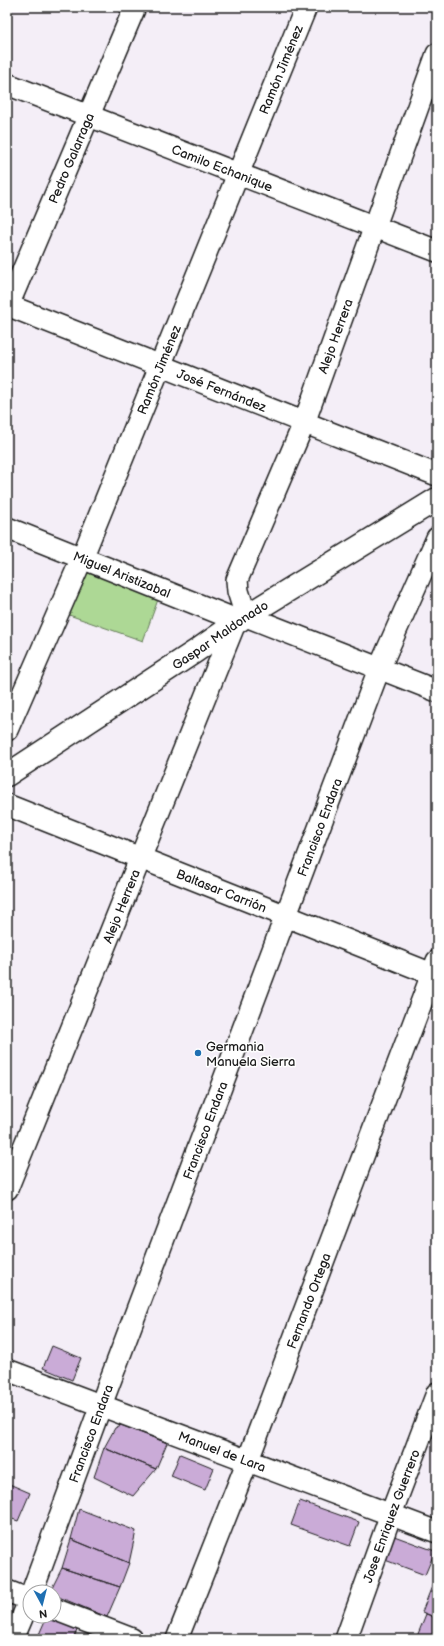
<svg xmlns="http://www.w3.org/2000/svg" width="444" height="1646" viewBox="0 0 444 1646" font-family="'Balsamiq Sans',sans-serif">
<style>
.green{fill:#add895;stroke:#647a58}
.building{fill:#caabd7;stroke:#1c1c1c}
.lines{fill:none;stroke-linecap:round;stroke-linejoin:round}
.street-casing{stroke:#1c1c1c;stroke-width:24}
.secondary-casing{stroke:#1c1c1c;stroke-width:25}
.street{stroke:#fff;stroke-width:21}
.secondary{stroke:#fff;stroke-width:22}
.poi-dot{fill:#1f6fb2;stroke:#fff;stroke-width:1.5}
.labels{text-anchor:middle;stroke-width:3;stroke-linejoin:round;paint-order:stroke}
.street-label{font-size:13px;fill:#1c1c1c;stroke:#fff}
.poi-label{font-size:13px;fill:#1c1c1c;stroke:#fff;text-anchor:start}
</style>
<rect width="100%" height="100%" fill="#f4eef7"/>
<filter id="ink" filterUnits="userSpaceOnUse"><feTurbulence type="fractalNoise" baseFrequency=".025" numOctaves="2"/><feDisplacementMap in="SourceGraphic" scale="8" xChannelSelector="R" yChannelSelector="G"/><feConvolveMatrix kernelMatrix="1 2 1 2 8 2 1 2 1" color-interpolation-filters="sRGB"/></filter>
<g filter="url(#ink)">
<path class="green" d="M86,568L160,594L143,641L69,615Z"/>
<path class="building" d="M52,1346L81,1358L72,1380L43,1368Z
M121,1425L167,1443L156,1469L104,1448L115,1428Z
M104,1448L156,1469L133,1496L94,1477Z
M180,1454L214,1468L205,1490L171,1476Z
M7,1483L30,1493L18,1521L7,1517Z
M300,1501L359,1522L350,1546L291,1525Z
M79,1509L136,1531L129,1563L71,1539Z
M386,1533L435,1551L425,1575L377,1557Z
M71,1539L129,1563L120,1587L62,1568Z
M62,1568L120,1587L107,1617L54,1595V1592H50Z
M437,1573V1618L422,1612Z
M426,1614L437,1618V1639H416Z
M47,1616L80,1624L73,1639H37Z"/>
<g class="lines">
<g class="street-casing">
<g id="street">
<path d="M437,54L304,423L237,580L238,591L246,616L437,691"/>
<path id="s1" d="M7,84L437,251"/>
<path id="s2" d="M7,305L437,475"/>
<path id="s3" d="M7,308L135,7"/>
<path id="s4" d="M7,528L229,617L234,619L235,623L7,1189"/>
<path id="s5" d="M7,730L82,558L306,7"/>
<path id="s6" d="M7,805L437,976"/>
<path id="s7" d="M7,1370L437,1532"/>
<path d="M7,1591L30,1600"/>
<path id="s8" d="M32,1592L101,1405L379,669L437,538"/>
<path d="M54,1609L132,1639"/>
<path d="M13,1639L30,1599"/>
<path id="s9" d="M177,1639L248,1460L437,961"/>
<path id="s10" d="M346,1639L391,1514L437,1393"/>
</g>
</g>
<g class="secondary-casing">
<g id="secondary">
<path id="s11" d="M7,775L196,651L246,616L437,499"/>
</g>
</g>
<use href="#street" class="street"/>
<use href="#secondary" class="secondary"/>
</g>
</g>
<circle class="poi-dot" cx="198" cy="1053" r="4"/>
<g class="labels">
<g class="street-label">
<text dy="5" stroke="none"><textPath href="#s5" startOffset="715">Ramón Jiménez</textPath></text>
<text dy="5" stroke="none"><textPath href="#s3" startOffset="163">Pedro Galarraga</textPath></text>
<text dy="5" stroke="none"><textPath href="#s1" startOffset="231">Camilo Echanique</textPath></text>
<text transform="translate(335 336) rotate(-70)" y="5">Alejo Herrera</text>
<text dy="5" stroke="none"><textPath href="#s5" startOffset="391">Ramón Jiménez</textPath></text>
<text dy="5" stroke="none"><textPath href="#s2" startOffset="231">José Fernández</textPath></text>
<text dy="5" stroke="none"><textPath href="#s4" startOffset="124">Miguel Aristizabal</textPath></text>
<text dy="5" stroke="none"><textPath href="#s11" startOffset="255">Gaspar Maldonado</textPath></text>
<text dy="5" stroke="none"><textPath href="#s8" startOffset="817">Francisco Endara</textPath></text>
<text dy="5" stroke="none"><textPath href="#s6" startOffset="231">Baltasar Carrión</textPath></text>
<text transform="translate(121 906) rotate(-68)" y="5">Alejo Herrera</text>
<text dy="5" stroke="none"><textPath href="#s8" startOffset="493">Francisco Endara</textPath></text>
<text dy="5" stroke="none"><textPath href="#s9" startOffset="363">Fernando Ortega</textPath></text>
<text dy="5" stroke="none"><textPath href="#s8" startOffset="169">Francisco Endara</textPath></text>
<text dy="5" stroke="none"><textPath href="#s7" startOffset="230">Manuel de Lara</textPath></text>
<text dy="5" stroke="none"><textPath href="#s10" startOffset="131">Jose Enriquez Guerrero</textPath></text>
</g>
<g class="poi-label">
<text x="206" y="1051">Germania<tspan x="206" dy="15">Manuela Sierra</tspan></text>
</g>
</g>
<rect width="444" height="1646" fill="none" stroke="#fff" stroke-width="24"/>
<rect x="12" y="12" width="420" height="1622" fill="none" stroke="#1c1c1c" stroke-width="1.5" filter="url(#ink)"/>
<g transform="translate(42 1604) rotate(173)"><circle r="19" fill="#ffffff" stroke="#a4a4a4"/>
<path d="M0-3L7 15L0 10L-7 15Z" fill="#1f6fb2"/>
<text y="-6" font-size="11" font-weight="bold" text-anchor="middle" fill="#1c1c1c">N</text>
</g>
</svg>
